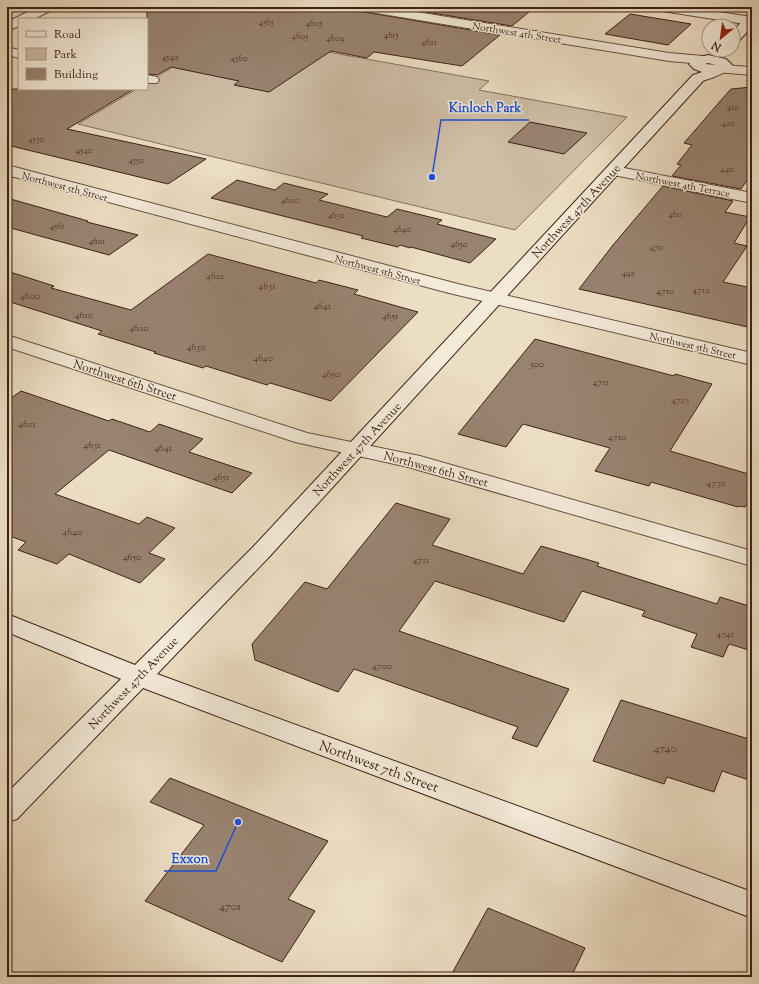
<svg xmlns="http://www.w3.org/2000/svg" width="759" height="984" viewBox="0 0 759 984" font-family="'Sorts Mill Goudy',serif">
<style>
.green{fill:#cebea6;stroke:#86705e}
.building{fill:#988370;stroke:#3d2116}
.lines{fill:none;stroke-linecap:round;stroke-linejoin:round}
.street-casing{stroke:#695041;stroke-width:2}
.secondary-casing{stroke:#3d2116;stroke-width:2}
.street{fill:#f3ead8;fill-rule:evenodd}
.secondary{fill:#f3ead8;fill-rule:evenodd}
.labels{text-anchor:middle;stroke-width:3;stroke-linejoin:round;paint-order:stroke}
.far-number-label{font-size:9px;fill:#543a2c}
.far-street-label{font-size:10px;fill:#3d2116;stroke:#f3ead8}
.number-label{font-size:10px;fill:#543a2c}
.street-label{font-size:12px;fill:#3d2116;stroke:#f3ead8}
.near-number-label{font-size:12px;fill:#543a2c}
.near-street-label{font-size:14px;fill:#3d2116;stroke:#f3ead8}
.leader{fill:none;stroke:#1d4ed8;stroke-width:1.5}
.callout-dot{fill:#1d4ed8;stroke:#f3ead8;stroke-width:1.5}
.callout-label{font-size:13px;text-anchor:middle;font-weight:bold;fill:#1d4ed8;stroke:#f3ead8;stroke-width:3;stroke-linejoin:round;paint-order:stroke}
</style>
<rect width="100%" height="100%" fill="#ecdec3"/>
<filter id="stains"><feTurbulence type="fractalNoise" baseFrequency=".005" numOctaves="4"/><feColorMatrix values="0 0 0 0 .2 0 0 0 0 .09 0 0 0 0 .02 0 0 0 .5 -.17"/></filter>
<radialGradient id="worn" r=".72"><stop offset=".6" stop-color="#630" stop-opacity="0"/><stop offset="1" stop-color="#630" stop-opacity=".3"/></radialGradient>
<path class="green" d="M227,34L489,81L479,90L627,117L515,230L78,124L137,89H147V83Z"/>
<path class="building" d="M147,7H357L359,11L364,12L500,35L462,66L374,52L367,58L331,51L269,92L234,85L239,81L171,67L157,75L147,74Z
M395,7H535L512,26Z
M630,14L691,24L668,45L605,34Z
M752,87V173L741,189L672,176L681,165L677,164L692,145L684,143L722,99L731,89Z
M7,89H134L67,129L206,159L168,184L7,145Z
M530,122L587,133L564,154L508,142Z
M237,180L275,190L284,183L328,194L319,200L387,217L397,209L442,220L437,224L496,239L470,263L411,247L410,248L400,245L398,247L361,238L363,236L211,198Z
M663,186L733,201L725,212L750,217L734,243L747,246L723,282L752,288V328L579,289L613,245Z
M7,198L88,221L87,222L138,235L109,255L7,227Z
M208,254L316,283L319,280L358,290L354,294L418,312L331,401L270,383L267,385L206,366L203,368L154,353L156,352L98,334L102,331L7,301V271L54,286L51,288L131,310Z
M535,339L674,376L675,374L712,384L670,451L752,475V494L745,507L739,506L738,507L651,482L649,486L595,471L610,448L523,424L506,447L458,434Z
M21,391L109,421L112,419L150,432L159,424L203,439L189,452L252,473L232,493L109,450L55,494L139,524L147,517L175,528L149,553L165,559L140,583L69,554L57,564L18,550L26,542L7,535V401Z
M396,503L450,519L432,545L523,574L541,546L599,563L597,566L717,604L720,597L752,607V651L729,644L723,657L691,647L697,634L642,616L645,611L582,591L564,622L435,581L399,631L569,689L537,747L512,738L518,727L354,669L338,692L255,660L252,644L305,582L327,589Z
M621,700L752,740V781L722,771L714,792L667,777L664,784L593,761Z
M170,778L328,841L288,899L315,911L282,962L145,901L204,825L150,802Z
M488,908L585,948L571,977H450Z"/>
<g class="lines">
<g class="street-casing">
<path id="street" d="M38,7H54L52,10L34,19H19V26L7,31V22Z
M358,7H386L669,53L703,56L708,57L710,60L708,63L703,64L669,61L364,11L360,10Z
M656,7H686L752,17V25L662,11L658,10Z
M7,47L19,50V58L7,55Z
M721,65L752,67V75L716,72L714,69L716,66Z
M147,75L157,77L159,80L157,83H147Z
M7,165L458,284L752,353V365L449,293L7,175Z
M614,166L752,193V203L609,174L606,171L609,168Z
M7,335L307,433L420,456L752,551V566L408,467L295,442L7,347Z"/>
</g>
<g class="secondary-casing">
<path id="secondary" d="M752,14V26L738,42L733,43V31L748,15Z
M708,55L726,59L733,66C728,73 711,78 703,81L269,557L157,674L752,892V918L143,688L17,819L7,822V793L121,679L7,632V614L135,665L253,547L693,75L702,72L694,69L689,64C694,57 701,57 708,55ZM708,63L716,65H717L705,64Z"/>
</g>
<use href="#street" class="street"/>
<use href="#secondary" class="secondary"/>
</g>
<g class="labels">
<g class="far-number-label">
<text x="266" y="25">4565</text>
<text x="314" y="26">4605</text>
<text x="391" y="38">4615</text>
<text x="300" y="39">4605</text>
<text x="335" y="41">4609</text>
<text x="429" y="45">4621</text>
<text x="170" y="60">4540</text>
<text x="239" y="61">4560</text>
<text x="733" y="110">410</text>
<text x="728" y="126">420</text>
<text x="36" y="142">4530</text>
<text x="84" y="153">4540</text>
<text x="136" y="163">4550</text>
<text x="727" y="172">440</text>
<text x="290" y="203">4620</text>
<text x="675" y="217">460</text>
<text x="336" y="218">4630</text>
<text x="57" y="229">4561</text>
<text x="402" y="232">4640</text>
<text x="97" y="244">4601</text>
<text x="459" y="247">4650</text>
<text x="656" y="250">470</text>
<text x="628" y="276">492</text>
</g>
<g class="far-street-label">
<text transform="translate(517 32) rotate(9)" y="4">Northwest 4th Street</text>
<text transform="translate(683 184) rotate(11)" y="4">Northwest 4th Terrace</text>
<text transform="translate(65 186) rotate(15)" y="4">Northwest 5th Street</text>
<text transform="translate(378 269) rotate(15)" y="4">Northwest 5th Street</text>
<text transform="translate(693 345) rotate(13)" y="4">Northwest 5th Street</text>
</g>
<g class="number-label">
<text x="215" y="279">4621</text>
<text x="267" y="289">4631</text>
<text x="701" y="293">4712</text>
<text x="665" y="294">4710</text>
<text x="30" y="299">4600</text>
<text x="322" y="309">4641</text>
<text x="84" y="318">4610</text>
<text x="390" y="319">4651</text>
<text x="139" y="331">4620</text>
<text x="196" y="350">4630</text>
<text x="263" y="361">4640</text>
<text x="537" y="367">500</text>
<text x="331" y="377">4650</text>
<text x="601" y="385">4711</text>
<text x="680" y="403">4723</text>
<text x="27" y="427">4621</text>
<text x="617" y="440">4710</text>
<text x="92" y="448">4631</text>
<text x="163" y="451">4641</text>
<text x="221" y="480">4651</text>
<text x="716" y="486">4730</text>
<text x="72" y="535">4640</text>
<text x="132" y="560">4650</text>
<text x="421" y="563">4711</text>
<text x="725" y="637">4741</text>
<text x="382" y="669">4700</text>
</g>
<g class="street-label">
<text transform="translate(576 211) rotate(-47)" y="4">Northwest 47th Avenue</text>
<text transform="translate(125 380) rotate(18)" y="4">Northwest 6th Street</text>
<text transform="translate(357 449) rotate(-47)" y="4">Northwest 47th Avenue</text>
<text transform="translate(436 469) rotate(15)" y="4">Northwest 6th Street</text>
<text transform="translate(133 683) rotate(-46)" y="4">Northwest 47th Avenue</text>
</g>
<g class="near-number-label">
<text x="665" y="752">4740</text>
<text x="230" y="910">4701</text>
</g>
<g class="near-street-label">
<text transform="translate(379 766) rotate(20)" y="5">Northwest 7th Street</text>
</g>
</g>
<path class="leader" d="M432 177L441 120H529M238 822L216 871H164"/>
<g class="callout-dot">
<circle cx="432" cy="177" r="4"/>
<circle cx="238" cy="822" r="4"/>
</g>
<g class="callout-label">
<text x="485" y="112">Kinloch Park</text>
<text x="190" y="863">Exxon</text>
</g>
<rect width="759" height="984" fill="none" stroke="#ecdec3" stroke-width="24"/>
<rect x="8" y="8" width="743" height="968" fill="none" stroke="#3d2116" stroke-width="2"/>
<rect x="12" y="12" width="735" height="960" fill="none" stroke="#3d2116"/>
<rect x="18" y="18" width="130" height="72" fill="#f3ead8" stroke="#aa9a8a"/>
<rect x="26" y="31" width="20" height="6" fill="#f3ead8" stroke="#aa9a8a"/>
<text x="54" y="38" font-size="12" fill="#3d2116">Road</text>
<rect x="26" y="48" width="20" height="12" fill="#cebea6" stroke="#aa9a8a"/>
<text x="54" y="58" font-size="12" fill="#3d2116">Park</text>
<rect x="26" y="68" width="20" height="12" fill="#988370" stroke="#aa9a8a"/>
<text x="54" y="78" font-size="12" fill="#3d2116">Building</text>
<g transform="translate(721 38) rotate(209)"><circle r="19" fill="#f3ead8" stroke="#aa9a8a"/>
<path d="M0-3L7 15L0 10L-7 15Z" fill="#8f2418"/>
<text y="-6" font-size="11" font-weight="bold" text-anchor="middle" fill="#3d2116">N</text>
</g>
<rect width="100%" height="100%" filter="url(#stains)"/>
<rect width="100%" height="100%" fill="url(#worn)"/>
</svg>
